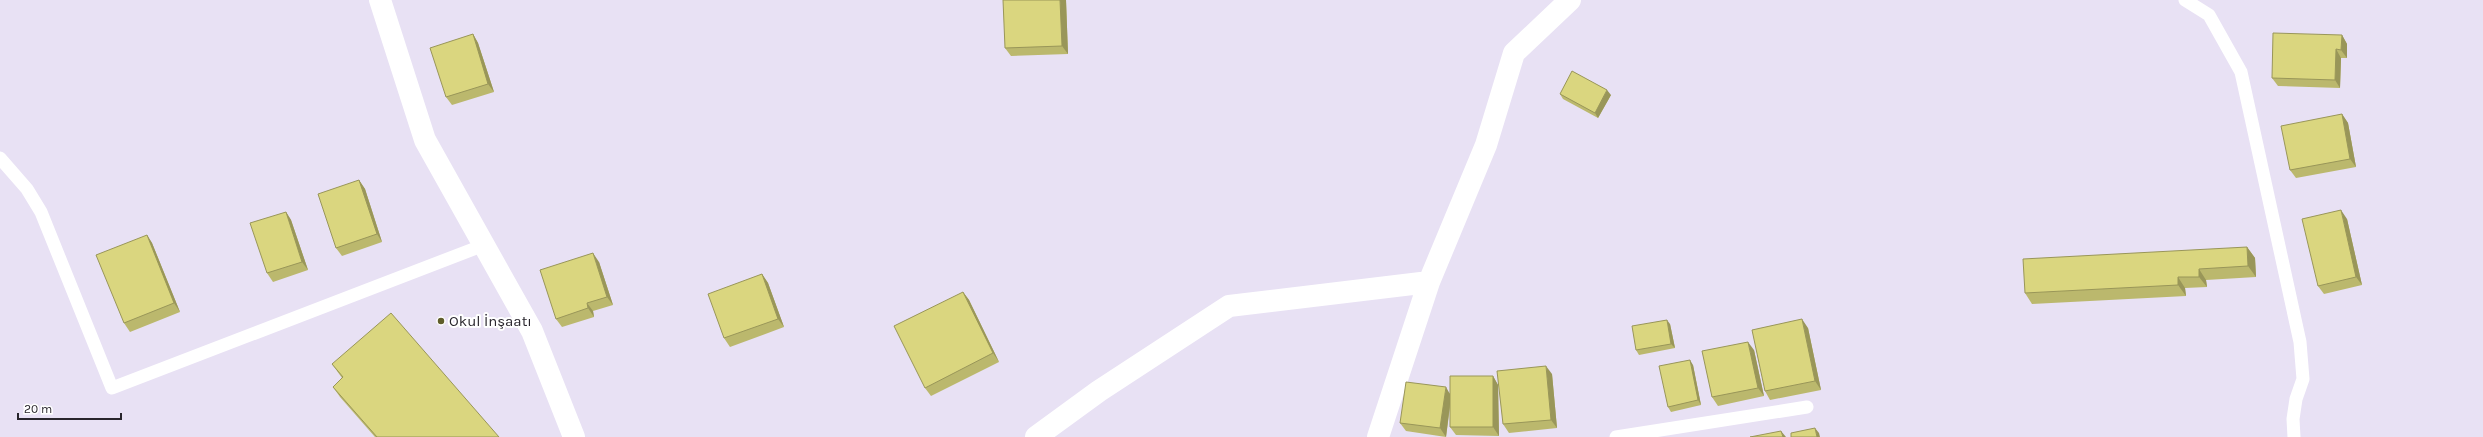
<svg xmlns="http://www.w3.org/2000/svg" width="2483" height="437" viewBox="0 0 2483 437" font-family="Karla,sans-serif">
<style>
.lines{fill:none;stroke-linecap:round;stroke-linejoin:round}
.service{stroke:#fff;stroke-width:13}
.minor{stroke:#fff;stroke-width:22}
.wall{fill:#bbb86d}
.shaded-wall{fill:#999659}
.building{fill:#dad67f;stroke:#999659}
.poi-dot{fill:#5f5d2a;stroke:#fff;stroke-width:1.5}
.labels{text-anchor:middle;stroke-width:4;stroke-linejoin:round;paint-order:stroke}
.poi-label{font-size:15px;fill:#28252c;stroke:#fff;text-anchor:start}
</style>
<rect width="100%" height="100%" fill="#e8e1f4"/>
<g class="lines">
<path class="service" d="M2185,0L2209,15L2241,72L2300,342L2303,379L2296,399L2293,419L2294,437
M0,158L27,189L41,212L112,388L484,245
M1616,437L1807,407"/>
<path class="minor" d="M380,0L425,140L532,331L574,437
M1036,437L1099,391L1229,306L1429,282
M1378,437L1429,282L1486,145L1514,53L1570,0"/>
</g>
<path class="wall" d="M1066,0L1068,54L1011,56L1005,48Z
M473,34L478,43L494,92L452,105L446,97Z
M2342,35L2347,44V58H2341L2340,88L2278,86L2272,78Z
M1560,94L1611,95L1598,118L1563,99Z
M2342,114L2348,123L2356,167L2296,178L2290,170Z
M359,180L365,189L382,242L342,256L336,248Z
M286,212L291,220L308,270L273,282L267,273Z
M2347,219L2362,285L2324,294L2318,286Z
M147,235L152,243L180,312L130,332L124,323Z
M2247,247L2255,258L2256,277L2206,280L2207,287L2185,288L2186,296L2032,304L2025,293Z
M599,262L613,305L593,311L594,317L562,327L556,319Z
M762,274L768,283L784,327L730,347L724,338Z
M963,292L969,300L999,362L931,396L925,388Z
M1670,324L1675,348L1639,355L1636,350Z
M1808,328L1821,390L1770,400L1765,391Z
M1754,350L1764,396L1718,406L1712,397Z
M332,364L499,437H375L340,397L333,387L342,378Z
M1693,365L1701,405L1671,412L1668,407Z
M1552,374L1557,428L1509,433L1503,424Z
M1493,376L1498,385L1499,436L1456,435L1450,427V407L1446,437L1406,431L1400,423L1450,393Z"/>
<path class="shaded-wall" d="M1060,0H1066L1068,54L1062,46Z
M473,34L478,43L494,92L488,84Z
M2342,35L2347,44V58L2341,50Z
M2336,49L2341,58L2340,88L2335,80Z
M1607,90L1611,95L1598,118L1595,113Z
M2342,114L2348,123L2356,167L2350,159Z
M359,180L365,189L382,242L377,234Z
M2341,210L2347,219L2362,285L2356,277Z
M286,212L291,220L308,270L302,262Z
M147,235L152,243L180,312L174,303Z
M2247,247L2255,258L2256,277L2248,266Z
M593,253L599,262L613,305L607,297Z
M2199,269L2206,280L2207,287L2199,277Z
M762,274L768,283L784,327L778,319Z
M2178,277L2185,288L2186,296L2178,285Z
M963,292L969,300L999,362L993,353Z
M587,303L593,311L594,317L588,308Z
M1802,319L1808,328L1821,390L1815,381Z
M1667,320L1670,324L1675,348L1671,344Z
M1748,342L1754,350L1764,396L1758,388Z
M1690,360L1693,365L1701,405L1698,400Z
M1546,366L1552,374L1557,428L1551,420Z
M1493,376L1498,385L1499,436L1493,427Z
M1446,387L1451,396L1446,437L1440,428Z
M1815,428L1819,433L1820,437H1817Z
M1781,431L1786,437H1783Z"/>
<path class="building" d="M1003,0H1060L1062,46L1005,48Z
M2273,33L2342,35L2341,50L2336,49L2335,80L2272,78Z
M473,34L488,84L446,97L430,48Z
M1572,71L1607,90L1595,113L1560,94Z
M2342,114L2350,159L2290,170L2281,126Z
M359,180L377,234L336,248L318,194Z
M2341,210L2356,277L2318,286L2302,219Z
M286,212L302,262L267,273L250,223Z
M147,235L174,303L124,323L96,255Z
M2247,247L2248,266L2199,269V277H2178V285L2025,293L2023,259Z
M593,253L607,297L587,303L588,308L556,319L540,270Z
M762,274L778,319L724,338L708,294Z
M963,292L993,353L925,388L894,326Z
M391,313L499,437H377L333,387L343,377L332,364Z
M1802,319L1815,381L1765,391L1752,330Z
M1667,320L1671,344L1636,350L1632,326Z
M1748,342L1758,388L1712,397L1702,351Z
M1690,360L1698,400L1668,407L1659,366Z
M1546,366L1551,420L1503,424L1497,371Z
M1450,376H1493V427H1450Z
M1406,382L1446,387L1440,428L1400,423Z
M1815,428L1817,437H1791V433Z
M1781,431L1783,437H1750Z"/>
<circle class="poi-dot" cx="441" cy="321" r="4"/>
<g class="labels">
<g class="poi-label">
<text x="449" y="326">Okul İnşaatı</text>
</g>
</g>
<path d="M18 413v6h103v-6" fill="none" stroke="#28252c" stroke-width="2"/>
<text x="24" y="413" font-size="12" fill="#28252c" stroke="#ffffff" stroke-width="3" paint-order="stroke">20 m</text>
</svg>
